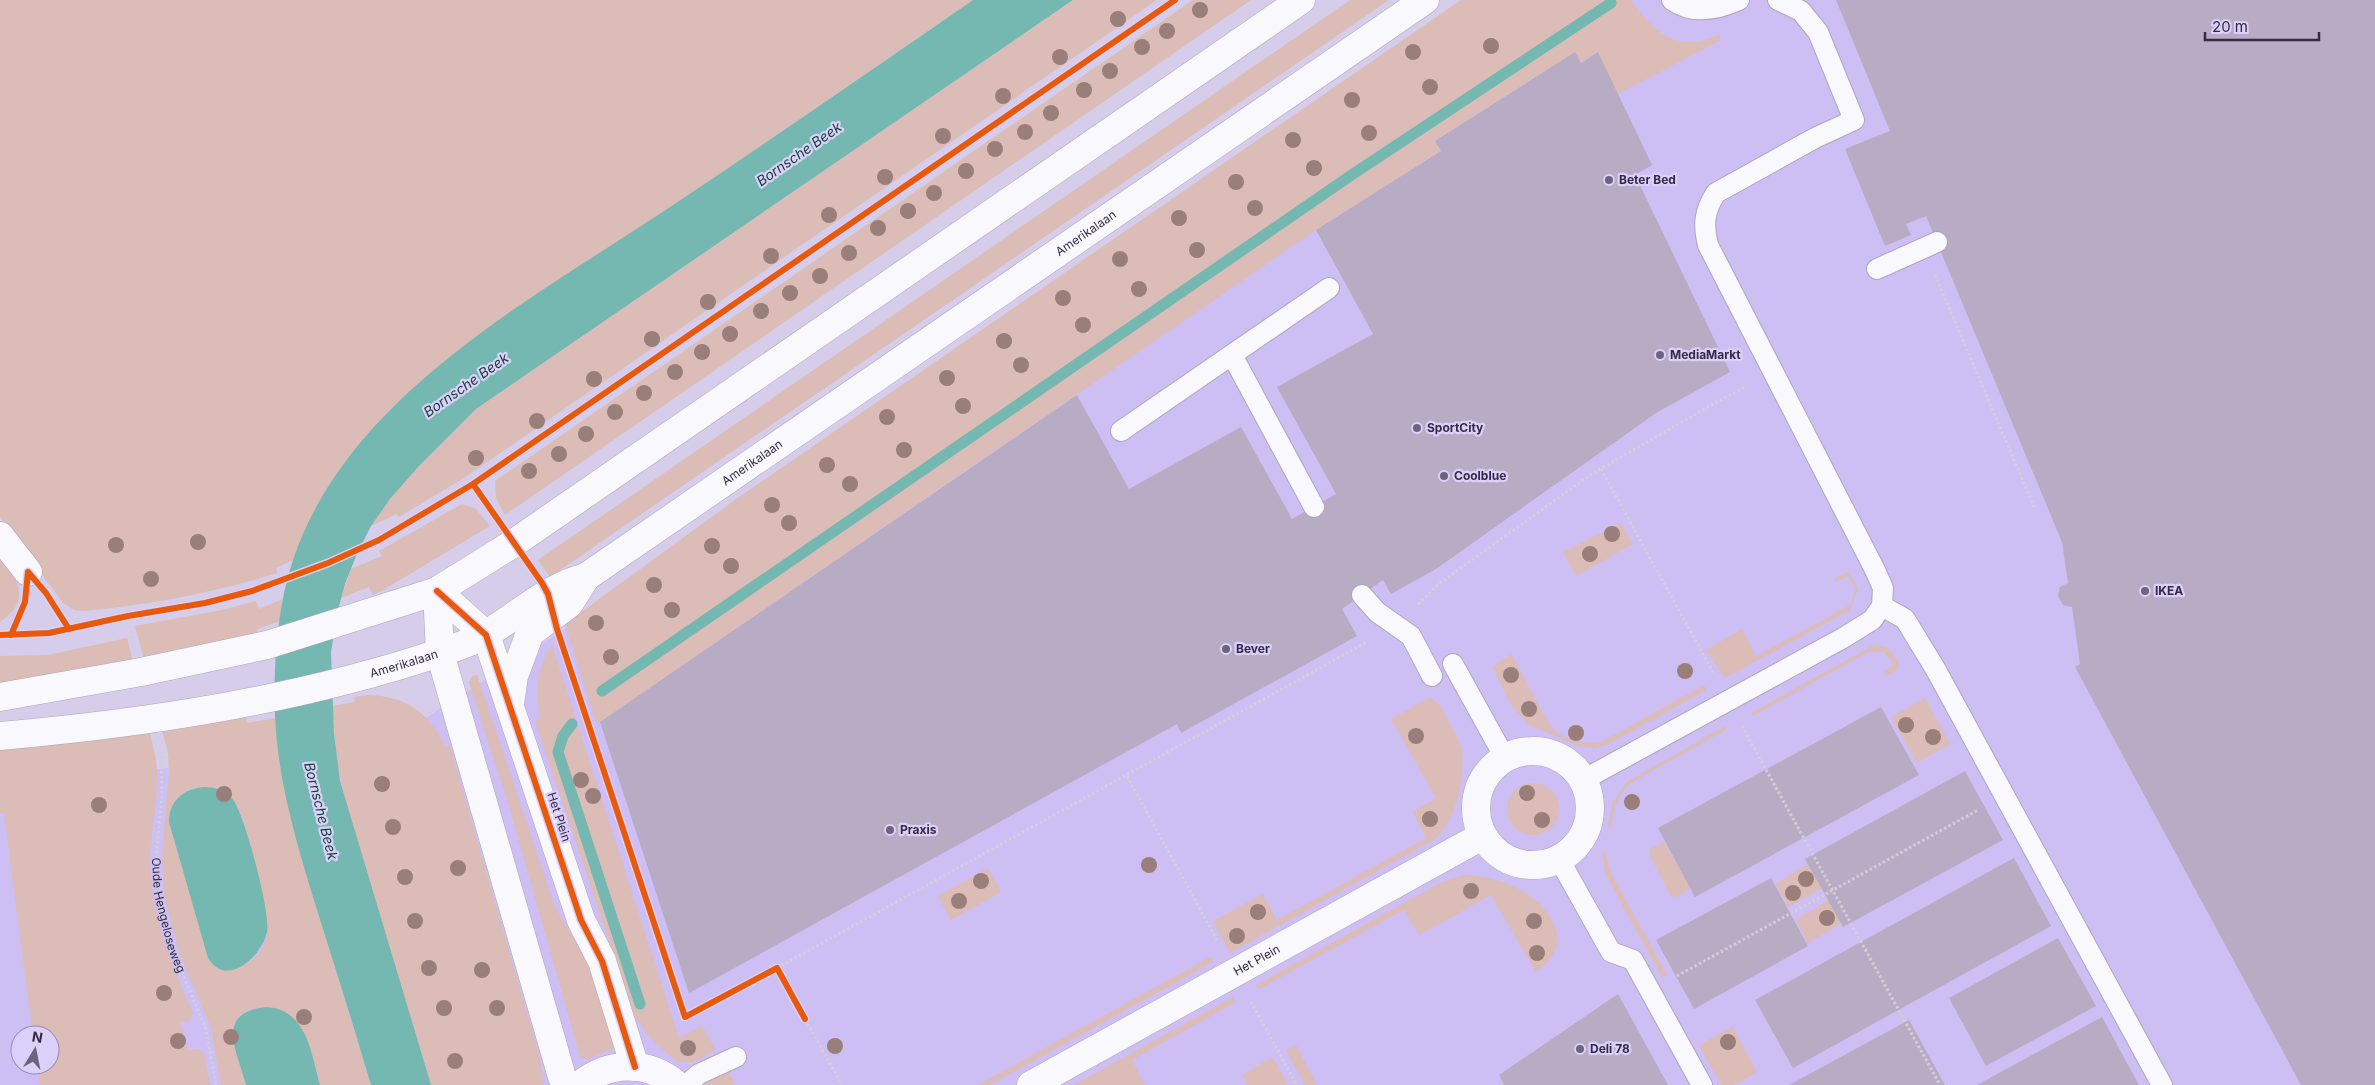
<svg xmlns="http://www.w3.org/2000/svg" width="2375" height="1085" viewBox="0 0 2375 1085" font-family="Inter,sans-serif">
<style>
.built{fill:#cdbef3;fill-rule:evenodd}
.green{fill:#dcbcb6;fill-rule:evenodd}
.water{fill:#74b8b1}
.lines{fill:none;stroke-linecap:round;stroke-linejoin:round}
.stream{stroke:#74b8b1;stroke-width:11}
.building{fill:#b8abc4}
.lane-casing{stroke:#ada6bf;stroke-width:22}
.street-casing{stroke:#ada6bf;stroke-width:29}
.secondary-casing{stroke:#ada6bf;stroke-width:29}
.path{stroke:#d2cfd8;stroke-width:3;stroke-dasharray:2.5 2.5;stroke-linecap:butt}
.lane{stroke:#f9f8fc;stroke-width:20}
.street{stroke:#f9f8fc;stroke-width:28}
.secondary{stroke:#f9f8fc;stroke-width:28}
.cycleway-casing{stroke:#dbd0f9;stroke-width:9}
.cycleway{stroke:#e8590c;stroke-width:6}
.tree{fill:#9a7e79}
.poi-dot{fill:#6c647f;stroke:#dbd0f9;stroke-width:2}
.labels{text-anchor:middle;stroke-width:4.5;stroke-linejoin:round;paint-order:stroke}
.poi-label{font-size:12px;font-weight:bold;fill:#332b45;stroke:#dbd0f9;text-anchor:start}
.street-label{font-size:12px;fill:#332b45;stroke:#dbd0f9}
.water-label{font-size:14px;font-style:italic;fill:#123f36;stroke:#dbd0f9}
</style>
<rect width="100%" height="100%" fill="#d5cdea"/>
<path class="built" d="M1552,0H2375V1085H0V784L275,758L410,728ZM20,1035H50V1065H20Z"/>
<path class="green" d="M0,0H973C878,65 784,131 688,195C642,226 596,257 549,287C436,363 345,428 293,560L276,568L277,573C214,593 149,605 84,611L74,610L63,603L0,517Z
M1073,0H1157L464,478L399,517L397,514L371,526C399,482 439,446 476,409Z
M1193,0H1251L505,515L496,498L495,481Z
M1350,0H1389L550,577L538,560Z
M1461,0H1631C1654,33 1677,54 1719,35L1721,40L1618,94L1597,52L1581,63L1575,52L1436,140L1441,151L1316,230L600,722H596L565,624L739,497Z
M462,504L476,509L490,526L383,590L373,595L369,587L341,598L351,569L382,556L379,551Z
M1621,523L1633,544L1576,576L1563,552Z
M0,555C17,579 33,600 0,622Z
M1846,572L1850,574L1858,589L1850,610L1725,678L1706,650L1742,629L1756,656L1845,608L1852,602L1855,588L1848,576L1836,582L1835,578Z
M283,599L280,621L257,629L259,636L144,660L135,626L222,610L256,601L259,609Z
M127,638L133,662L0,686V656L48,655Z
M552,645L679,1038L702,1026L716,1050L692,1063L676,1061L649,1037L634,1015L535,721L540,719C536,692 536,669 552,645Z
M1874,645L1888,648L1899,663L1897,670L1886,676L1884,671L1894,665L1884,652L1870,651L1753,716L1751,713Z
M1512,654C1517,665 1549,726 1555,731C1567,740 1589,746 1603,741L1704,685L1706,690L1609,744L1594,748L1578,746L1528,724L1511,705L1493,668L1497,663Z
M477,675L555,907L594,973L617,1044L614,1048L585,1060L580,1056L507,799L469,682L473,676Z
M367,695C407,696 428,712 446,747L450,746L540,1058L544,1085H431L345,803L337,759L332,706L355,702L354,697Z
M1429,698C1439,700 1442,709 1446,717C1452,727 1458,737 1461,748C1467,774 1455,826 1433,840L1230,953L1213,921L1263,894L1277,920L1426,838L1413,812L1436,798L1391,719Z
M1925,698L1950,744L1917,763L1891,717Z
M245,712L247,723L275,718L279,760L296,839L371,1085H320C307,1041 304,996 245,1011L233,1043L246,1085H221L211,1027L180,955L164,896L162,855L169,773L168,753L161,727ZM195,788C207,788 218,787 228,795C232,798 235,802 238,807C246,822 269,917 267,934C265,952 248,966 231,970L207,952L169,822C171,805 177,793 195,788Z
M1725,726L1727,729L1629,784C1617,797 1613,810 1611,827H1608L1613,802L1627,782Z
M149,729C153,747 158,763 157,781C157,808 150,833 150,860C151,915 171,963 193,1013L190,1020L180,1023L188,1050L199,1049L204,1053L210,1085H40L37,1065H50V1035H33L4,814H0V747Z
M1507 809a26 26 0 1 1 52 0a26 26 0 1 1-52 0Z
M1664,842L1691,888L1675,897L1671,896L1649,853L1650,849Z
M1602,852H1605L1612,875L1667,975L1662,977L1606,875Z
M1808,864L1822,888L1789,907L1775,884Z
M988,868L1001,892L951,920L938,896Z
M1462,875C1498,875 1544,893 1556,930C1561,948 1550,962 1536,972L1491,895L1419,935L1404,910L1259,989L1256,985L1440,883Z
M1829,900L1842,923L1808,943L1796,920Z
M1210,957L1213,962L990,1085H978Z
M1233,997L1236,1002L1132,1060L1145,1085H1074Z
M1733,1027L1757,1072L1734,1085H1721L1699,1045Z
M1296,1045L1317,1085H1305L1286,1050Z
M1273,1057L1288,1085H1248L1242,1075Z
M728,1071L736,1085H703Z"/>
<path class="water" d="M973,0H1073L476,409L419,466L390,499L371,526L356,556L345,584L337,614L331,652L334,733L340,781L431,1085H371C354,1027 336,970 318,913C298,848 278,784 275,716C273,666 277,608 293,560C348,396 529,301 664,211C768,142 870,71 973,0Z
M204,787C215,787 227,791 234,801C245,817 271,913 267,932C262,956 227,989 208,958L169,822C169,801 183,789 204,787Z
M266,1007C307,1009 311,1053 320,1085H246C237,1051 214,1013 266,1007Z"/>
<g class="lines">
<path class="stream" d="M602,691L1353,174L1611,3
M572,724L563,736L558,752L640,1004"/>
</g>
<path class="building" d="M1836,0H2375V1085H2301L2075,667L2080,664L2072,607L2063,605L2058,596L2060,587L2068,583L2062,542L1926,216L1906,224L1911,235L1885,246L1845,149L1890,131Z
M1575,52L1581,63L1598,52L1652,165L1635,175L1730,372L1656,413L1436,569L1391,594L1383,580L1342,609L1357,636L1181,733L1177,724L689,993L600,722L1077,395L1129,489L1241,427L1292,519L1336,494L1277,387L1373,334L1316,230L1441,151L1435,141Z
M1881,707L1919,775L1695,897L1658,828Z
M1965,771L2003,840L1843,927L1805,859Z
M2014,858L2051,926L1793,1068L1755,1000Z
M1771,878L1808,946L1694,1009L1656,940Z
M2058,938L2096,1006L1986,1066L1949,998Z
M1618,994L1668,1085H1501L1504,1084L1499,1075Z
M2102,1017L2139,1085H1977Z
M1909,1020L1945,1085H1789Z"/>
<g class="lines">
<g class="lane-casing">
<path id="lane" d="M1672,0C1693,15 1717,10 1739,0
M1778,0L1801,11L1818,32L1854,120L1815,138L1716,193C1704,211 1703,225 1708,245L1875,570L1883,588L1882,606L1905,619L1936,670L2162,1085
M1877,269L1937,242
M1232,355L1314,507
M1121,431L1329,288
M1362,595L1377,612L1411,636L1432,676
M1453,664L1505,758
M1583,780L1843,638L1872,620L1882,606
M1559,859L1611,952L1633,960L1702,1085
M686,1085L699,1074L736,1057"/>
</g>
<g class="street-casing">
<g id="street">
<path d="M0,536L28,572"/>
<path d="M437,591L486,635L581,920L602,961L635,1067"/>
<path d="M437,591L440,653L562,1077L567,1085"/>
<path d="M510,704L514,676L530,633L569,604L586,577"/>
<circle cx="1533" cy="808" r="57"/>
<path d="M580,1085C608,1061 648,1060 677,1085"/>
<path id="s2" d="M1031,1085L1482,836"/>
</g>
</g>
<g class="secondary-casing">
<g id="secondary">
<path d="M0,697L141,672L267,645L437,591L514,543L1301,0"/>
<path id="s3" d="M0,736C148,723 298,700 439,653C454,648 474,642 488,633C520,614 549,586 586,577L1425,0"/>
</g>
</g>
<g class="path">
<path d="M1935,275L2035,509"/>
<path d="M1601,469L1714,674"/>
<path d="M1418,604L1440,583L1590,475L1715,403L1747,386"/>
<path d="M128,616L133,640"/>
<path d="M1742,726L1940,1085"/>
<path id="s1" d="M161,751L162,793L156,860L158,894L172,949L206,1029L216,1085"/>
<path d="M1127,776L1218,942"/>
<path d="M777,968L1367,642"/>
<path d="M1677,976L1978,810"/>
<path d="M1251,1002L1297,1085"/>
<path d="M805,1019L842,1085"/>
</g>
<use href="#lane" class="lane"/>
<use href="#street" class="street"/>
<use href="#secondary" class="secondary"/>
<g class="cycleway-casing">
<path id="cycleway" d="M473,484L542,583L548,594L557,629L685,1017L777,968L805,1019
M28,572L46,593L69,629
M437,591L486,635L581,920L602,961L635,1067
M0,635L49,633L128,616L205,603L252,591L328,563L379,540L473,484L1175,0
M11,635L25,602L28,572"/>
</g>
<use href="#cycleway" class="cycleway"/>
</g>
<g class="tree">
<circle cx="1200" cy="10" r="8"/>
<circle cx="1118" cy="19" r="8"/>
<circle cx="1167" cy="31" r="8"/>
<circle cx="1491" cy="46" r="8"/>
<circle cx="1142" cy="47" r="8"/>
<circle cx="1413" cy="52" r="8"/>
<circle cx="1060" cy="57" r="8"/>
<circle cx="1110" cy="71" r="8"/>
<circle cx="1430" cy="87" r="8"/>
<circle cx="1084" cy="90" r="8"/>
<circle cx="1003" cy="96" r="8"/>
<circle cx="1352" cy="100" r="8"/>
<circle cx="1051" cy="113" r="8"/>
<circle cx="1025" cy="132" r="8"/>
<circle cx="1369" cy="133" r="8"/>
<circle cx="943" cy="136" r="8"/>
<circle cx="1293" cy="140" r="8"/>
<circle cx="995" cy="149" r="8"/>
<circle cx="1314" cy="168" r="8"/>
<circle cx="966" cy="171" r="8"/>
<circle cx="885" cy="177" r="8"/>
<circle cx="1236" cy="182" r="8"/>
<circle cx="934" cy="193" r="8"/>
<circle cx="1255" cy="208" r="8"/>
<circle cx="908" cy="211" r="8"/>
<circle cx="829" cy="215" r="8"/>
<circle cx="1179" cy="218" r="8"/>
<circle cx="878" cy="228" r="8"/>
<circle cx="1197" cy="250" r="8"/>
<circle cx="849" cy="253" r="8"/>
<circle cx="771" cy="256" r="8"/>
<circle cx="1120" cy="259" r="8"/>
<circle cx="820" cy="276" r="8"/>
<circle cx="1139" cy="289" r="8"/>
<circle cx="790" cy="293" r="8"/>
<circle cx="1063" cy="298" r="8"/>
<circle cx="708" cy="302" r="8"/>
<circle cx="761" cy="311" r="8"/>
<circle cx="1083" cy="325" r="8"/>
<circle cx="730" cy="334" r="8"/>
<circle cx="652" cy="339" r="8"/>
<circle cx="1004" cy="341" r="8"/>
<circle cx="702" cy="352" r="8"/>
<circle cx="1021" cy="365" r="8"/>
<circle cx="675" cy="372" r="8"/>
<circle cx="947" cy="378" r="8"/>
<circle cx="594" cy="379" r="8"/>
<circle cx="644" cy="393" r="8"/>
<circle cx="963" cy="406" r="8"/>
<circle cx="615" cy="412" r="8"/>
<circle cx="887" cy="417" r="8"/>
<circle cx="537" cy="421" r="8"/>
<circle cx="586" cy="434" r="8"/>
<circle cx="904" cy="450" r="8"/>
<circle cx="559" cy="454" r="8"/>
<circle cx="476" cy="458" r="8"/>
<circle cx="827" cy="465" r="8"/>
<circle cx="529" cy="471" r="8"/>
<circle cx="850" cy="484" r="8"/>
<circle cx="772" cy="505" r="8"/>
<circle cx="789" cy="523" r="8"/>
<circle cx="1612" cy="534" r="8"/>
<circle cx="198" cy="542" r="8"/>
<circle cx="116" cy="545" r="8"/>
<circle cx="712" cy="546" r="8"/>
<circle cx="1590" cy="554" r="8"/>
<circle cx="731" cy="566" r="8"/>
<circle cx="151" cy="579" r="8"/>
<circle cx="654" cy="585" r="8"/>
<circle cx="672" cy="610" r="8"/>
<circle cx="596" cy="623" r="8"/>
<circle cx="611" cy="657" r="8"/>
<circle cx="1685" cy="671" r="8"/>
<circle cx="1511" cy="675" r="8"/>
<circle cx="1529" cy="709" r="8"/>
<circle cx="1906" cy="725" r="8"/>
<circle cx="1576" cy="733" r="8"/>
<circle cx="1416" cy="736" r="8"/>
<circle cx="1933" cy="737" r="8"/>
<circle cx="581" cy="780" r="8"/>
<circle cx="382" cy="784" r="8"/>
<circle cx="1527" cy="793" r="8"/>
<circle cx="224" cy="794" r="8"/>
<circle cx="593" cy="796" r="8"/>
<circle cx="1632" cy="802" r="8"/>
<circle cx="99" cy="805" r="8"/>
<circle cx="1430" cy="819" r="8"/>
<circle cx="1542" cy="820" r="8"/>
<circle cx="393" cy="827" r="8"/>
<circle cx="1149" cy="865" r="8"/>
<circle cx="458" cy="868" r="8"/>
<circle cx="405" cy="877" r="8"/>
<circle cx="1806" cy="879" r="8"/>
<circle cx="981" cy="881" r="8"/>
<circle cx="1471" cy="891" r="8"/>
<circle cx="1793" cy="893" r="8"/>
<circle cx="959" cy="901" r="8"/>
<circle cx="1258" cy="912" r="8"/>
<circle cx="1827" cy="918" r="8"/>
<circle cx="415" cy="921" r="8"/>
<circle cx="1534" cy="921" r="8"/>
<circle cx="1237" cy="936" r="8"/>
<circle cx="1537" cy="953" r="8"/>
<circle cx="429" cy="968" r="8"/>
<circle cx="482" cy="970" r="8"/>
<circle cx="164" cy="993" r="8"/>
<circle cx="444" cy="1008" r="8"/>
<circle cx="497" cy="1008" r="8"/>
<circle cx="304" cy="1017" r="8"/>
<circle cx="231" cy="1037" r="8"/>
<circle cx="178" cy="1041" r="8"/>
<circle cx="1728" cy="1042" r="8"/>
<circle cx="835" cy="1046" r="8"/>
<circle cx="688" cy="1048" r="8"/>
<circle cx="455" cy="1061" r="8"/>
</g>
<g class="poi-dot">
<circle cx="1609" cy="180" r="5"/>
<circle cx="1660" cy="355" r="5"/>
<circle cx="1417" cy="428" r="5"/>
<circle cx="1444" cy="476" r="5"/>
<circle cx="2145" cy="591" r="5"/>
<circle cx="1226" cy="649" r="5"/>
<circle cx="890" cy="830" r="5"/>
<circle cx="1580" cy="1049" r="5"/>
</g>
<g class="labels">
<g class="poi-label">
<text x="1619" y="184">Beter Bed</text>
<text x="1670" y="359">MediaMarkt</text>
<text x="1427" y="432">SportCity</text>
<text x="1454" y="480">Coolblue</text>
<text x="2155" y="595">IKEA</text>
<text x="1236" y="653">Bever</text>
<text x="900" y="834">Praxis</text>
<text x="1590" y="1053">Deli 78</text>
</g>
<g class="street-label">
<text dy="4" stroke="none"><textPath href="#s3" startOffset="1221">Amerikalaan</textPath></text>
<text dy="4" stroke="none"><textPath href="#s3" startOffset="816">Amerikalaan</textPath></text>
<text dy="4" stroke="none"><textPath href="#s3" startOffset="411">Amerikalaan</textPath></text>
<text transform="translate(559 817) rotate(72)" y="4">Het Plein</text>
<text dy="4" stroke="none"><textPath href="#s1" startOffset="166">Oude Hengeloseweg</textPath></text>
<text dy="4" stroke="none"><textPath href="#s2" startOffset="258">Het Plein</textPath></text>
</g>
<g class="water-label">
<text transform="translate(799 154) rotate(-35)" y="5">Bornsche Beek</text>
<text transform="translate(466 385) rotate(-35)" y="5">Bornsche Beek</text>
<text transform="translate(321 811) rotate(76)" y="5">Bornsche Beek</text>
</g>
</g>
<g transform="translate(35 1050) rotate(10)"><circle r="24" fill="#dbd0f9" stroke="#988eb1"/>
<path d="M0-4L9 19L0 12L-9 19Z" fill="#6c647f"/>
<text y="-8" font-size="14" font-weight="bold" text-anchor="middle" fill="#332b45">N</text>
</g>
<path d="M2205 32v8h114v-8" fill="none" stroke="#332b45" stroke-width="2.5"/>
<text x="2212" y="32" font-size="15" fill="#332b45" stroke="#dbd0f9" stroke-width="4" paint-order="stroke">20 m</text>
</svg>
